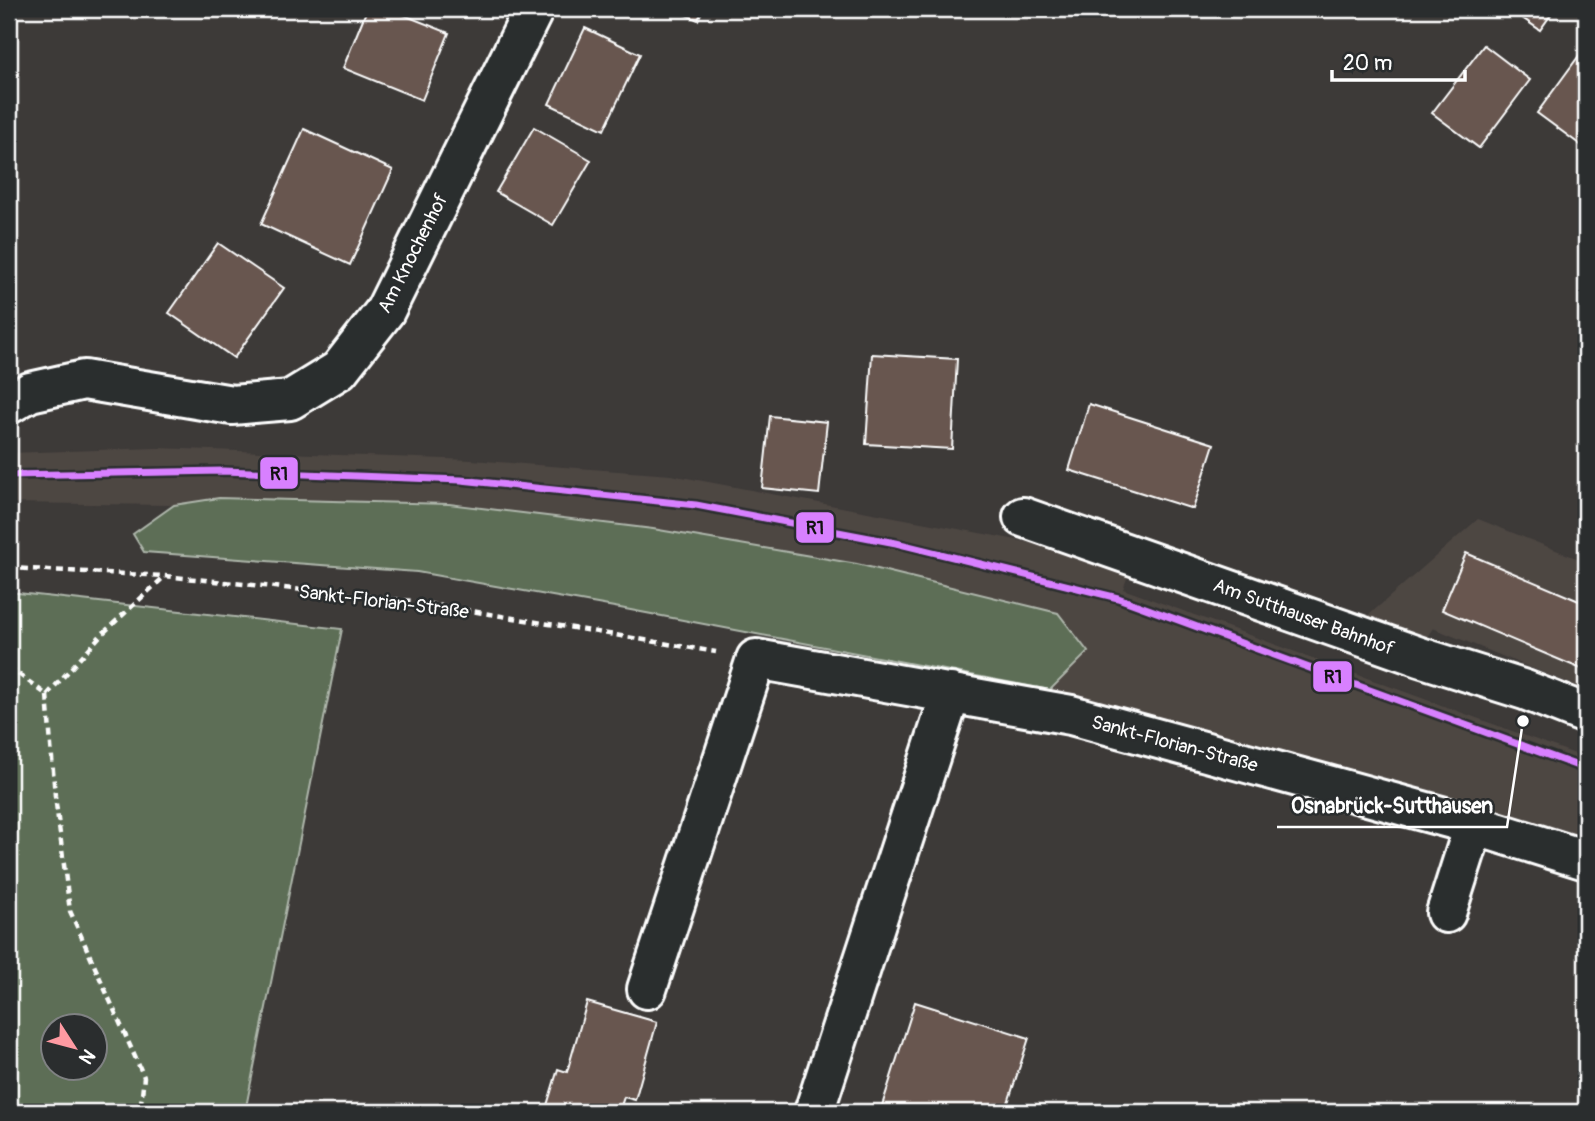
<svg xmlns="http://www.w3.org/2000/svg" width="1595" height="1121" viewBox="0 0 1595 1121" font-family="Pangolin,sans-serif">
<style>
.built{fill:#4e4743}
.green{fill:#5d6e57;stroke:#aeb6ab;stroke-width:2;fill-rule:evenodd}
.building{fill:#685750;stroke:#fff;stroke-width:2}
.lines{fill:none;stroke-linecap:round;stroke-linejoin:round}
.minor-casing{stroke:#fff;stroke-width:44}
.path{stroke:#fff;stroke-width:4.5;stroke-dasharray:7 5;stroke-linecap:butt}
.minor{stroke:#2a2d2e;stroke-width:38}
.rail-1-casing{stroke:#2a2d2e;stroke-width:12}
.rail-1{stroke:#d880ff;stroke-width:7}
.labels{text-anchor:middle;stroke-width:5;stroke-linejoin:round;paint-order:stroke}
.street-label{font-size:19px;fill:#fff;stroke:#2a2d2e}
.leader{fill:none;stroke:#fff;stroke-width:2.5}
.callout-dot{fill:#fff;stroke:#2a2d2e;stroke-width:2.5}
.callout-label{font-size:21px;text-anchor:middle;font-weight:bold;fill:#fff;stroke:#2a2d2e;stroke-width:5;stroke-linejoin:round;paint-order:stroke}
.line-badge{stroke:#2a2d2e;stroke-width:2.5}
.pale-badge-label{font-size:19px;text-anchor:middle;font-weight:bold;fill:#111}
</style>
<rect width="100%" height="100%" fill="#3d3a38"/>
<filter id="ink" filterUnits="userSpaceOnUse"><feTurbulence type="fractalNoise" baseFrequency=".0143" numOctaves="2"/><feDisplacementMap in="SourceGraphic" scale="14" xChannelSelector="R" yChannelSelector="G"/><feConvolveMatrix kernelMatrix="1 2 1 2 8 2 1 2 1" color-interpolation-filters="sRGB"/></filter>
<g filter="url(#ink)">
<path class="built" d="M157,448L471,460L671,475L1080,552L1130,570L1123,589L1586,758V844L1050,690L1088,652L1058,613L857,564L653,529L449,504L219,498L174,505L9,503V453Z
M1478,519L1586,562V690L1433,628L1423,643L1362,621Z"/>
<path class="green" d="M219,498L449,504L653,529L857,564L1058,613L1088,652L1050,690L620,608L417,572L144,552L133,534L174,505Z
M9,592L342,629L245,1112H9ZM52,1026H94V1068H52Z"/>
<path class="building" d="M367,9H389L449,33L422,100L343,68Z
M671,9H703L698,20Z
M1509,9H1555L1540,30Z
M585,28L640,54L604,130L549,104Z
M1484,45L1530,80L1479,148L1432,113Z
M1586,46V149L1537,113Z
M534,127L591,160L553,225L496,192Z
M304,129L393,170L350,265L261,224Z
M218,243L284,288L234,358L169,313Z
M872,354L957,359L952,449L866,444Z
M1089,404L1214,444L1193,509L1069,470Z
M770,416L827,422L819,494L762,488Z
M1466,553L1586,604V671L1442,610Z
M587,1002L657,1022L635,1100L624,1097L619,1112H545L558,1069L567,1072Z
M915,1002L1029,1038L1005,1112H880Z"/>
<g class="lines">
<g class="minor-casing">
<path id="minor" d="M9,404L30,392L84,380L232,405L290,400L339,370L385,311L534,9
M1023,517L1420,657L1525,690L1586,714
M1446,913L1474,825
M647,989L756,659L1071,715L1474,825L1586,860
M814,1112L951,693"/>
</g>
<path class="path" d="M9,568L165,576L412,601L716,652
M9,667L47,695L55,796L70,911L144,1077L140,1112
M47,695L101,635L164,577"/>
<use href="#minor" class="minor"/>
<g class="rail-1-casing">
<path id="rail-1" d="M9,475L223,471L461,480L696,505L896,543L1118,598L1586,769"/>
</g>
<use href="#rail-1" class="rail-1"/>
</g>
</g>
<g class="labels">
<g class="street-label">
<text transform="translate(412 253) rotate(-63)" y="7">Am Knochenhof</text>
<text transform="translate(384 601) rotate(7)" y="7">Sankt-Florian-Straße</text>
<text transform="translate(1304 616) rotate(20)" y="7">Am Sutthauser Bahnhof</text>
<text transform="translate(1175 743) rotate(15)" y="7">Sankt-Florian-Straße</text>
</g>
</g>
<path class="leader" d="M1523 721L1507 827H1277"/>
<circle class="callout-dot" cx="1523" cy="721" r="7"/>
<g class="callout-label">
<text x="1392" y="813">Osnabrück-Sutthausen</text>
</g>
<g class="line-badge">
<rect x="259" y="456" width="40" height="34" rx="7" fill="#d880ff"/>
<rect x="795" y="511" width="40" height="33" rx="7" fill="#d880ff"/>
<rect x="1312" y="660" width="41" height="33" rx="7" fill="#d880ff"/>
</g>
<g class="pale-badge-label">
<text x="279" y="480">R1</text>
<text x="815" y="534">R1</text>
<text x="1333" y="683">R1</text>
</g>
<rect width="1595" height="1121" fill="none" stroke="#2a2d2e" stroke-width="35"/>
<rect x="18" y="18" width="1560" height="1086" fill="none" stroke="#fff" stroke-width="2.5" filter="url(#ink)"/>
<g transform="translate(74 1047) rotate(126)"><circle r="33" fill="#2a2d2e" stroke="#7f8182" stroke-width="2"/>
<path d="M0-5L12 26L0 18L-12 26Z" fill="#ff9aa2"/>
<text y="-10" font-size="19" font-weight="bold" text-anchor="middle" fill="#ffffff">N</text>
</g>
<path d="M1332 70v10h133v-10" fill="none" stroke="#ffffff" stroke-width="3.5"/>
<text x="1343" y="70" font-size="21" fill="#ffffff" stroke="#2a2d2e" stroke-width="5" paint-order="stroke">20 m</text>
</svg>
